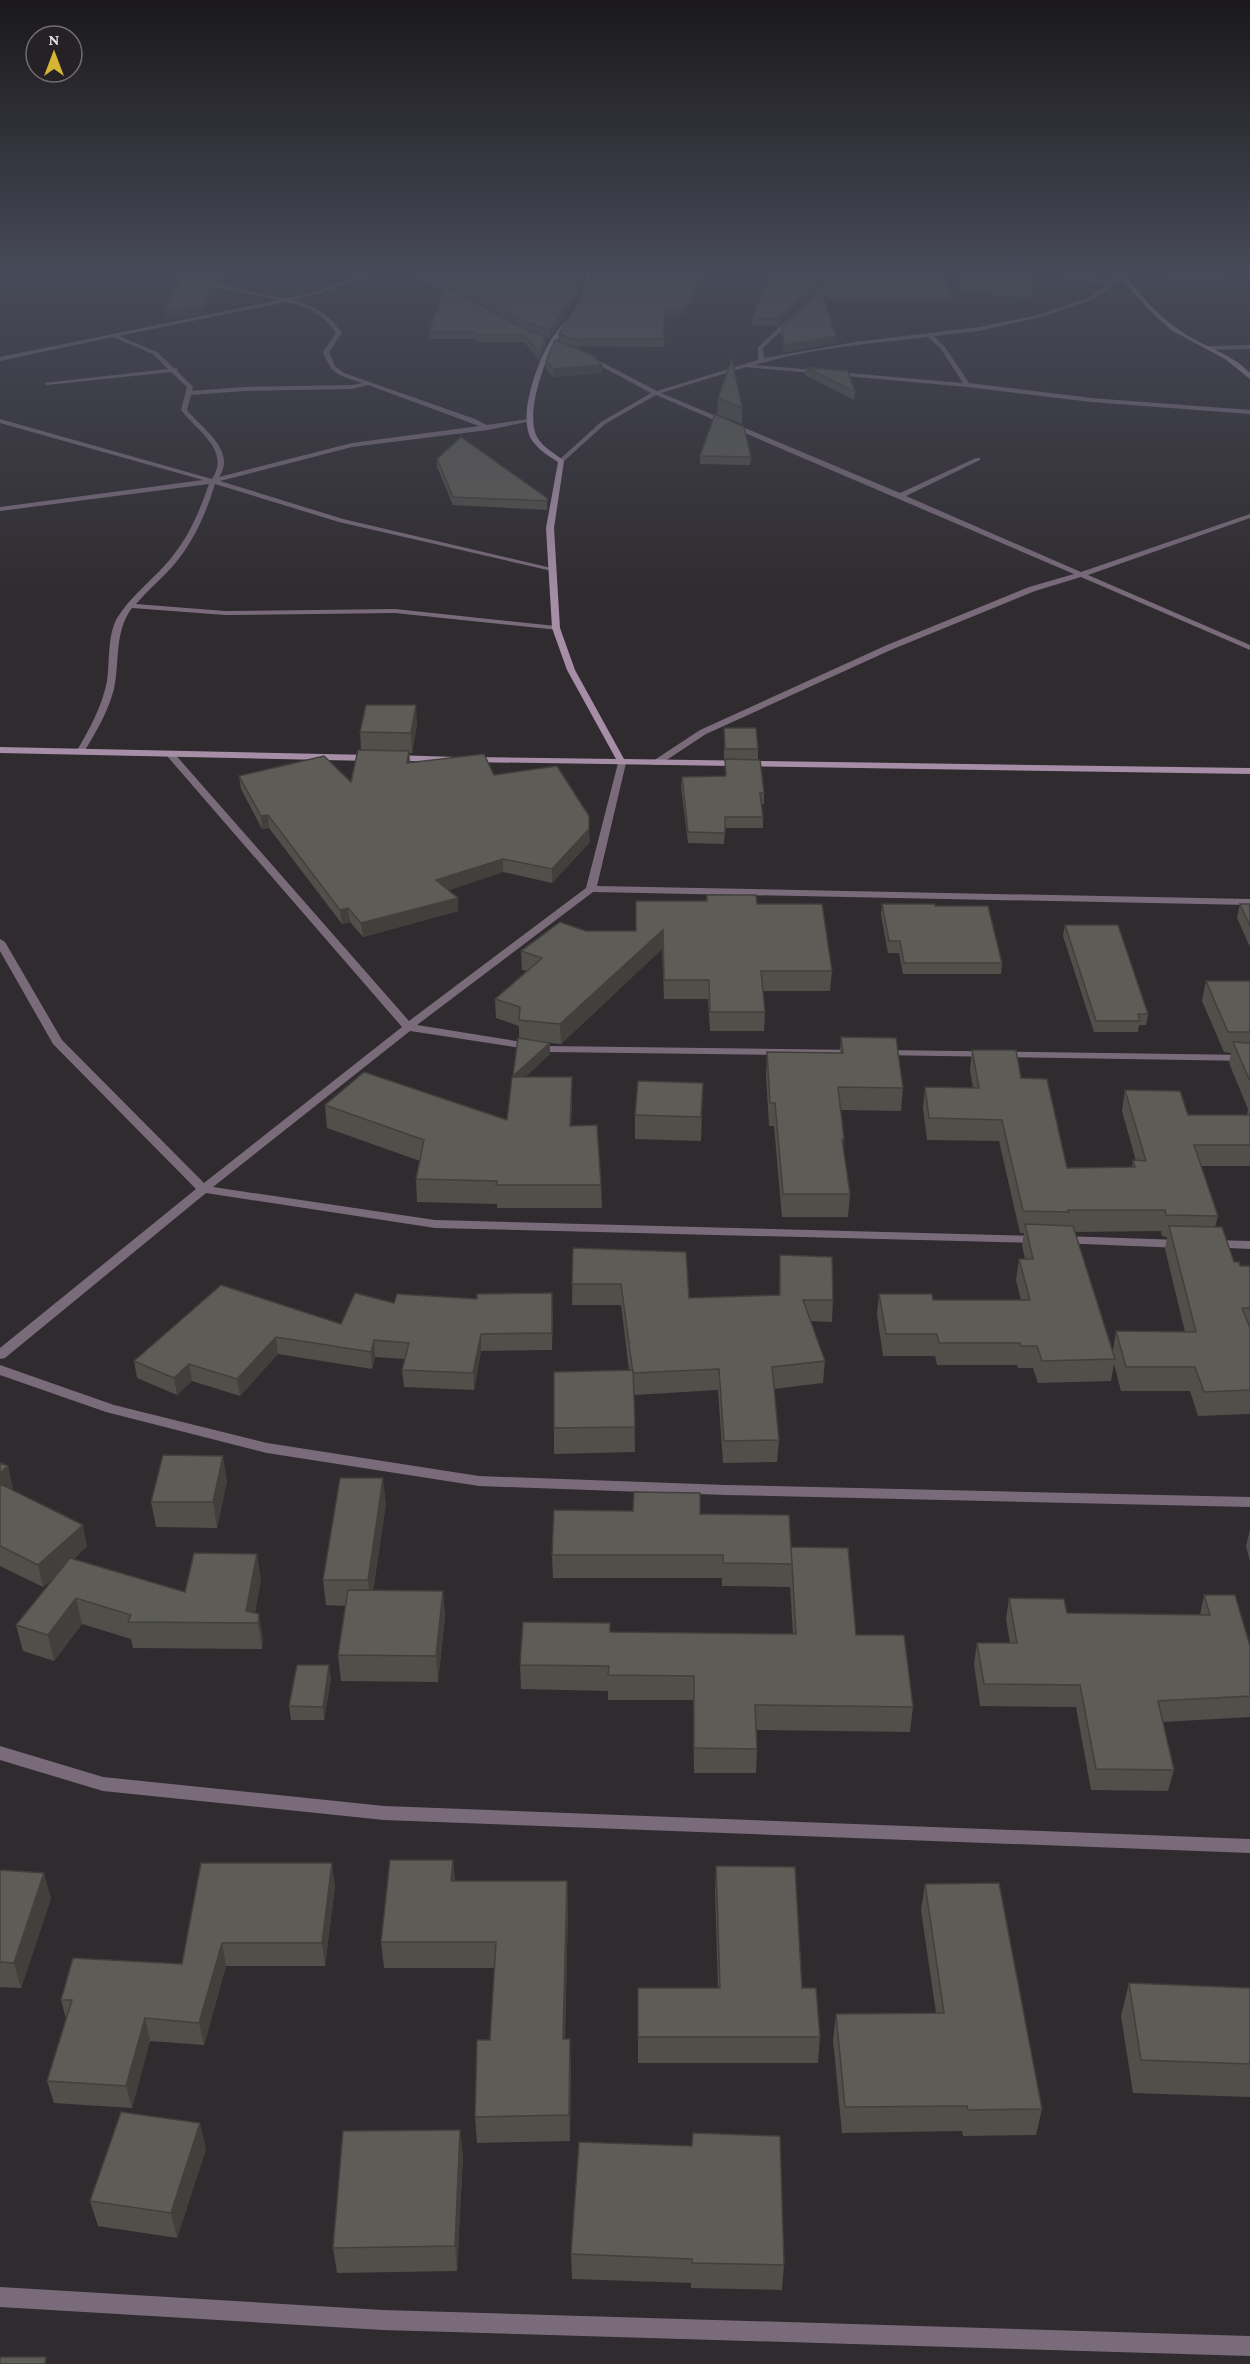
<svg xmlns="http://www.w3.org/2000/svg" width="1250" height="2364" viewBox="0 0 1250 2364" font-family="'Crimson Pro',serif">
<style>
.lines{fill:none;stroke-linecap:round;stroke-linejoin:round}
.street{fill:#7a6b7b;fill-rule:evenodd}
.secondary{fill:#a68ea7;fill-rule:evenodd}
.wall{fill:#504f4a;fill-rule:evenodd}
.shaded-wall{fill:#41403c}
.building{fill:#5d5c56;stroke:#41403c;stroke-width:1.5}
</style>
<rect width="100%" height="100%" fill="#2f2b2f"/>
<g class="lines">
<path class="street" d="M180,272C192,272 212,282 225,285C238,288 278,299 289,298C316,294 343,281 369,272H375L324,292L293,300C316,307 328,313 342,333L329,352L335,366L344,373L475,419L487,425L528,419L531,421L488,430L352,447L220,481L343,519L556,569L552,571L339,522L215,484C206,514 193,543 172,567C160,580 147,591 136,604L225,611L395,609L556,626L560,628L559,630L395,613L225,615L132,608C114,632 120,661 114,689C108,712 96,732 84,752L77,754L76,752C89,730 102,707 107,681C110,661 107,637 117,618C130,597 150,582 166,564C187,541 199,513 209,484L0,511V507L203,480L0,423V419L212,479C231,450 197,431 181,410L187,387L171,372L47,385L44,383L168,369L153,354L113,337L0,361V357L279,300C247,292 208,290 180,272ZM286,302C308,306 324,315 336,333L323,352C332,376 339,375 362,383L352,385L244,387L192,391L193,387L177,371L178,369L174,368L157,352L119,336ZM368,385L479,426L352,443L219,477C237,450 202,429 187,410L191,395L244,391L352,389Z
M409,272H416L460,296L455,297Z
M827,272H832V281L821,294L763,348L764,358L855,342L979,327L1038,315L1090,297L1108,284L1033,272L1112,281L1122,274L1124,277L1094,299L1041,317L979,331L934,336L945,347L969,383L1091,398L1250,410V414L1091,402L967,387L746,367L661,393L900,493L976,458H980V460L906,496L1081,572L1250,514V518L1088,575L1250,645V650L1081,577L1035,591L893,649L706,734L659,765H653V761L700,730L887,645L1029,587L1074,574L656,395L605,424L563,462H559V460L601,422L651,393L582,356V354H586L657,391L758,360V347L817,292L826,281ZM928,337L941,349L963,383L755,365C810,348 870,344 928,337Z
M1250,345V349L1208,350L1205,348L1208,346Z
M170,751L173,752L409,1021L586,888L618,763L622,760L626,763L597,886L1250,899V905L593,892L417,1025L547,1046L856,1050L862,1053L856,1056L547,1052L410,1031L213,1187L435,1220L1037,1236L1043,1240L1041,1243L435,1228L206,1193L5,1358L0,1359V1348L196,1189L53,1044L0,951V939L5,942L62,1040L204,1183L402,1027L167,756V752Z
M883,1050L1250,1055V1061L879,1055L877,1053L879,1051Z
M1063,1236L1181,1240L1187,1244L1181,1248L1059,1243L1057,1240Z
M1213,1240L1250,1241V1249L1209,1247L1207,1244L1209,1241Z
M0,1365L114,1405L267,1443L479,1476L726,1485L1250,1497V1507L726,1495L479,1486L267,1453L106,1412L0,1375Z
M0,1746L103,1777L384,1806L1250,1839V1853L384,1820L103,1791L0,1760Z
M0,2287L383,2310L1250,2336V2356L383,2330L0,2307Z"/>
<path class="secondary" d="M586,272H592V283L585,301L582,303L579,301L586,283Z
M1122,272H1126L1125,276C1142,296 1159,317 1182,332C1204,347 1231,353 1250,373V379L1225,359L1171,330L1148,309L1120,277Z
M569,317L574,318C568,325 562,332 557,340C544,360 525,414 537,437C543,448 555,453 564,461L554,528L560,628L575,670L624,759L1250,768V774L469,762L468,760L472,757L616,759L567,670L552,628L546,528L558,462C547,455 536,448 530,437C519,413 537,364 549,343C555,333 562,325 569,317Z
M0,747L371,755L375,758L371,761L0,753Z
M394,755L455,757L459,760L455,763L391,760L390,758Z"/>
</g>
<path class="wall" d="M181,272H223L219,281L189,272L215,289L203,313L166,319L181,279Z
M421,272H584L575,299L550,338L531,331Z
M771,272H826L824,280L815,290L777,326H752V319Z
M834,272H940L952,295L951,302L834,301L823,295V288L834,275Z
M962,272H1026L1032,291L1031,298L962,291Z
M1162,272H1250V273H1230V275L1170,278Z
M589,285L685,316L664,317V347L579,346V348L559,341V334Z
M445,287L546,345L539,360L524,342H476L475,339H429V332Z
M782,327L836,336L835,343L784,352L781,334Z
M546,361L602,365V373L553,377L546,369Z
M805,367L855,392L854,400L805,375Z
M718,398L742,408V424L717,414Z
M700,456L751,457L750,465L700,464Z
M437,459L547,498V510L453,505L437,467Z
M417,725L412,753H409L410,763L494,775L590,842L552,883L503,872L449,890L458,898V911L363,937L350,922L342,924L269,828L262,829L241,789L239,776L351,782L361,750L360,732Z
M724,728L758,749V759H724Z
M725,759L764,793V804H761L763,817V828H725L724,844L688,843L681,787L682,777L725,776Z
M707,895L757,904L832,971L830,991H763L765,1012L764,1031H710L708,999H664L662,949L561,1044L550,1043V1054L525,1077L572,1100L571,1126L601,1185L602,1208H497V1204L417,1202L416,1179L420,1161L327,1128L325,1105L507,1120L519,1038V1026L496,1018L495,999L527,971L522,970L521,951L586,931H636L707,901Z
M882,904L935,906L1002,963L1001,974H903L899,953H888L881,915Z
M1240,904H1250V947L1237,918Z
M1065,925L1148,1014L1146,1025H1139L1138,1032H1094L1063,936Z
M1206,981H1250V1166H1201L1218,1216L1215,1227L1234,1262L1240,1266H1250V1414L1198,1416L1190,1391H1121L1114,1364L1111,1381L1038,1383L1033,1368H1018L1017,1365H937L935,1356H883L877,1315L879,1294L933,1300H1021L1016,1280L1019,1259H1025L1022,1245L1024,1233H1020L999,1141L927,1140L923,1108L925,1087L973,1088L970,1070L972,1050L1021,1078L1067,1168L1132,1167L1133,1160L1136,1161L1122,1111L1125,1090L1188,1115H1247L1248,1109L1229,1063L1231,1053L1224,1052L1202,1001ZM1161,1231L1162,1236L1167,1237L1165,1249L1185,1332L1116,1331L1113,1351L1075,1232Z
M841,1037L903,1088L901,1111L841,1110L844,1139L843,1150L850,1194L848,1217H782L774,1126H769L766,1075L767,1052L840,1053Z
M703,1083L701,1141L635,1139V1115Z
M573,1248L689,1298L779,1295L780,1255L833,1300L832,1322L811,1321L825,1361L823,1383L774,1389L779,1440L777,1462L723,1463L718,1390L634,1395L635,1452L554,1454V1428L629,1370L621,1305H572Z
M394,1303L553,1310L552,1350L481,1351L474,1390L404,1387L402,1370L405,1359L375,1357L372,1369L278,1354L240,1396L192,1381L177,1395L137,1378L134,1361L341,1324Z
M0,1463L13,1488L11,1489L87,1546L74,1559L185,1592L261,1579L255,1613L263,1640L262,1649L133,1648L131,1639L82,1624L54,1661L23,1651L16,1625L56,1576L43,1587L0,1566Z
M227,1481L217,1528L156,1527L151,1502Z
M386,1504L373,1590L443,1591L445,1617L438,1682L341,1681L338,1655L345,1606L326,1605L323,1580Z
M700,1514L791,1551L913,1707L910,1732L756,1730L757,1749L756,1773H694L693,1700H608V1691L521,1689L520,1665L610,1632L793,1634L790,1585V1587L722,1586V1578H553L552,1555Z
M1250,1530V1562L1246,1546Z
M1204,1595L1250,1646V1717L1163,1722L1174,1770L1168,1791L1091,1790L1076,1707L980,1706L974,1664L977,1643H1010L1006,1619L1009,1598L1067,1613L1200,1615Z
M331,1678L324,1720H291L289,1706Z
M453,1860L455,1881H567L568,1907L565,2039L571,2065L570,2141L477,2143L475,2117L490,2040L494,1968H384L381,1942Z
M201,1863L335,1886L325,1966H226L204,2045L150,2041L132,2108L54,2103L47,2081L66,2019L61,2000L182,1964Z
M716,1866L802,1988L820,2037L818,2063H638V1988H718L715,1892Z
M0,1870L51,1898L21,1988L0,1987Z
M925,1884L1042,2109L1036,2135L963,2136L962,2131L842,2133L833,2040L836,2014L936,2013L921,1910Z
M1129,1983L1250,1988V2097L1133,2093L1121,2016Z
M460,2130L463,2156L457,2271L337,2273L333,2248Z
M579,2142L784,2265L782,2290L691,2288V2283L572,2279L571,2254Z
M206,2149L177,2238L98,2226L90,2201Z"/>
<path class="shaded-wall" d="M219,272H223L219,281L218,274Z
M582,272H584L575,299L550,338V330Z
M703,272H706L685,316L664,317V310Z
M825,272H826L824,280L815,290L777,326V319Z
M214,282L215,289L203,313L166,319L165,311Z
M836,336L835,343L784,352V345Z
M546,337V345L539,360V352Z
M602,365V373L553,377V369Z
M416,705L417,725L412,753L411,733Z
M409,751L410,764L407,763Z
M268,815L269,828L262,829L261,816Z
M589,829L590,842L552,883V869Z
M503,859V872L437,894L436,880Z
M458,898V911L363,937L361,923Z
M348,908L350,922L342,924L340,910Z
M663,930L662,949L561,1044L560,1024Z
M550,1043V1054L514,1088L513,1076Z
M572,1077V1100L570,1149V1126Z
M481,1334V1351L474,1390L473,1373Z
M276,1337L278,1354L240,1396L237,1379Z
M374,1340L375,1357L372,1369L371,1352Z
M189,1364L192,1381L177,1395L174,1378Z
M223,1456L227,1481L217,1528L213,1502Z
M8,1466L13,1488L0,1500V1473Z
M383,1478L386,1504L371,1606L368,1580Z
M83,1525L87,1546L43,1587L38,1565Z
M257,1554L261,1579L253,1623L246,1611Z
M443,1591L445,1617L438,1682L436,1656Z
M76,1598L82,1624L54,1661L48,1635Z
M259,1614L263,1640L262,1649L258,1623Z
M329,1665L331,1678L324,1720L323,1707Z
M453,1860L455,1886L451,1881Z
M332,1863L335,1886L325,1966L322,1943Z
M44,1873L51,1898L21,1988L14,1963Z
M567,1881L568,1907L564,2065L563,2039Z
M222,1943L226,1966L204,2045L199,2023Z
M145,2018L150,2041L132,2108L126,2086Z
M570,2039L571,2065L570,2141L569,2115Z
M200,2123L206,2149L177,2238L171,2213Z
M460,2130L463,2156L457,2271L455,2246Z"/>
<path class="building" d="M181,272H189L214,282L203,306L165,311L181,279Z
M433,272H582L575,292L550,330L531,324Z
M592,272H703L685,309L664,310V339H577L579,341L559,334L589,285Z
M771,272H825L816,283L777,319H752Z
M835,272H940L952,295L835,294L823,288L835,274Z
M962,272H1026L1032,291L963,284Z
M445,287L525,329L546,337L539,352L524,335H475V332H429Z
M821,290L836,336L784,345L782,327Z
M555,340L594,356L602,365L553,369L546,361Z
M732,359L742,408L718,398Z
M805,367L848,371L855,392Z
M715,414L744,427L751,457L700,456Z
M461,437L547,498V501L453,497L437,459Z
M366,705H416L411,733L360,732Z
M724,728H756L758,749H725Z
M358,750L409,751L407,763L484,754L494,775L557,766L589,816V829L552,869L503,859L436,880L458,898L361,923L348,908L340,910L268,815L261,816L239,776L324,756L351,782Z
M725,759L760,760L764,793H760L763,817H725V833L688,832L682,777L726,776Z
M707,895H756L757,904H822L832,971H761L765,1012H710L709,980H664L663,930L560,1024L519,1020L520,1007L495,999L542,958L521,951L560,922L586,931H636V901H707Z
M882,904H935V906H988L1002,963H904L900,941H889Z
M1240,904H1250V926Z
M1065,925H1118L1148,1014H1138L1140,1021H1096Z
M1206,981H1250V1032H1228Z
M841,1037L896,1038L903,1088L838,1087L844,1139H842L850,1194H783L775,1103H770L767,1052L843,1053Z
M518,1038L550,1043L513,1076Z
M1233,1042L1250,1043V1081Z
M972,1050H1016L1021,1078L1047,1079L1067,1168L1135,1167L1133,1160L1146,1161L1125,1090L1180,1091L1188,1115H1250V1145H1194L1218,1216L1166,1215L1165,1210H1068L1069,1212L1023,1211L1002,1120L929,1118L925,1087L979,1088Z
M364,1072L507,1120L512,1077H572L570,1126L597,1125L601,1185H496L497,1181L416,1179L424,1140L325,1105Z
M638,1081L703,1083L701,1117L635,1115Z
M1025,1224L1073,1226L1115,1359L1042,1361L1037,1346H1021L1020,1343H939L937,1334H886L879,1294H932L933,1300H1030L1019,1259H1033Z
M1169,1226L1222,1227L1234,1262H1239L1240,1266H1250V1308H1242L1250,1328V1390L1204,1392L1195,1367H1126L1116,1331L1196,1332Z
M573,1248L686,1252L689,1298L780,1295V1255L832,1257L833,1300H803L825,1361L772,1367L779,1440L724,1441L719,1369L633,1373L621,1284H572Z
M221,1285L341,1324L355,1293L394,1303L397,1294L477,1299V1294L552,1293V1333L481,1334L473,1373L402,1370L409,1343L374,1340L371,1352L276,1337L237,1379L189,1364L174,1378L134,1361Z
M633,1370L635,1427L554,1428V1372Z
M163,1455L223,1456L213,1502H151Z
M0,1463L8,1466L0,1473Z
M340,1478H383L368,1580H323Z
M0,1484L83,1525L38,1565L0,1546Z
M634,1492L700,1493V1514L789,1515L792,1564L723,1563V1555H552L554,1510L633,1511Z
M791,1547L848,1548L856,1635H904L913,1707L755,1705L757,1749L694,1748V1676L608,1675L609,1666L520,1665L523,1622L610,1623V1632L796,1634Z
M194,1553L257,1554L246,1611L259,1614L258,1623L128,1622L131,1615L76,1598L48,1635L16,1625L70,1558L185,1592Z
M348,1590L443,1591L436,1656L338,1655Z
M1204,1595H1235L1250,1646V1696L1158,1701L1174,1770L1096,1769L1080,1685L984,1684L977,1643H1017L1009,1598L1064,1599L1067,1613L1210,1615Z
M297,1665H329L323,1707L289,1706Z
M390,1860H453L451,1881H567L563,2039H570L569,2115L475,2117L477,2040H490L496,1942H381Z
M201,1863H332L322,1943H222L199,2023L145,2018L126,2086L47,2081L72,2000H61L73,1958L182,1964Z
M716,1866L795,1867L802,1988H816L820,2037H638V1988H720Z
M0,1870L44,1873L14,1963L0,1962Z
M999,1883L1042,2109L968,2110L967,2106L845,2107L836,2014L944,2013L925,1884Z
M1129,1983L1250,1988V2064L1141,2060Z
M121,2112L200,2123L171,2213L90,2201Z
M460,2130L455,2246L333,2248L343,2131Z
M693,2133L780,2136L784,2265L692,2263V2259L571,2254L579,2142L692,2146Z
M0,2357H46L45,2364H0Z"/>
<linearGradient id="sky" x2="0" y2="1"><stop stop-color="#1a181a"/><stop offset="0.45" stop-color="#474a58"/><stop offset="1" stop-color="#474a58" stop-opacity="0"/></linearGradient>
<rect width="1250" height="603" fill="url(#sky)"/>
<g transform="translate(54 54)"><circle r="28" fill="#252125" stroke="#716d71" stroke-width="1.5"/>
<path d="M0-4.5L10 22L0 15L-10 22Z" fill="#d6b534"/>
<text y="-9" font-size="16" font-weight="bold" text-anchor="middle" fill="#e2e0e2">N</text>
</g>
</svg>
